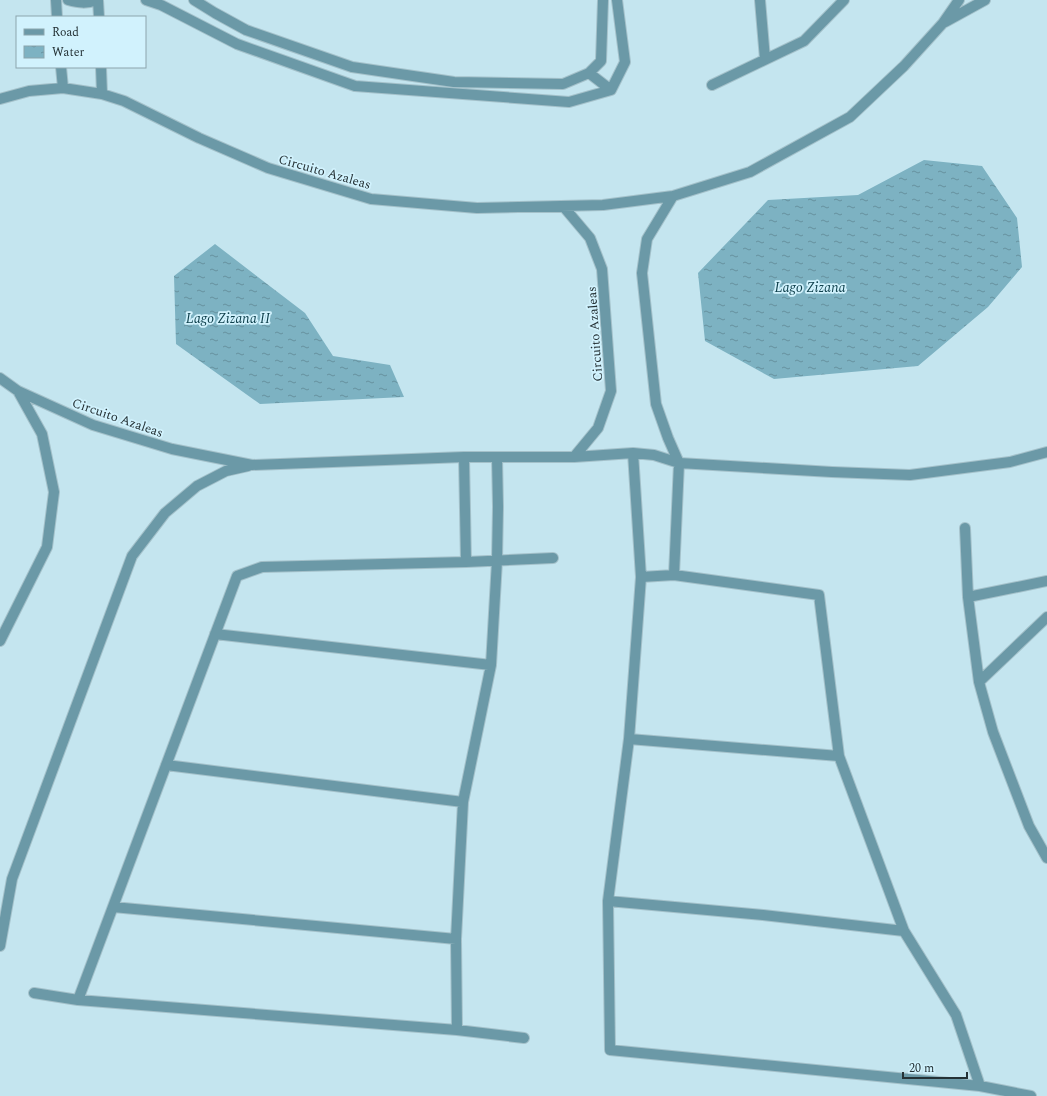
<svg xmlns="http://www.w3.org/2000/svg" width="1047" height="1096" viewBox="0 0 1047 1096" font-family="Spectral,serif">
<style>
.water{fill:url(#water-ripples)}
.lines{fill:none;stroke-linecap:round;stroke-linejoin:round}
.minor-casing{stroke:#a4c1ca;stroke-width:12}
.minor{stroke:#6b99a7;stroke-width:10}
.labels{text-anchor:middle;stroke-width:3.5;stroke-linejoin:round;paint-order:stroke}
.street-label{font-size:13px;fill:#243135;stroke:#d1f2fd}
.water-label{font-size:14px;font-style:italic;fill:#0f404c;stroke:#d1f2fd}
</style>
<defs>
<pattern id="water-ripples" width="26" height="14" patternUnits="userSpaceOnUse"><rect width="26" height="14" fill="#7db2c2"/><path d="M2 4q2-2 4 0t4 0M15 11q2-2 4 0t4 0" fill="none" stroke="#66919e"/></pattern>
</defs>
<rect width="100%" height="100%" fill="#c4e5ef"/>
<path class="water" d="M924,160L982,166L1017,218L1022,267L988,307L918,366L774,379L705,341L698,273L768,200L858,195Z
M215,244L305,313L333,356L390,365L404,397L260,404L176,344L174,276Z"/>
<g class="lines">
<g class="minor-casing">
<path id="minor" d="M56,0L57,17
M68,0C79,3 86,4 97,0
M98,0L99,17
M146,0L161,5L237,44L355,86L569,102L611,90L625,62L617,0
M194,0L215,13L246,30L352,67L454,82L563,84L589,73L601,61L603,0
M760,0L765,59
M945,22L985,0
M61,67L63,88
M101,67L102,94
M589,73L611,90
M712,85L804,41L844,0
M0,99L29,91L63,88L102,94L124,101L199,138L268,168L371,199L477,208L603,205L673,196L750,172L850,117L904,66L943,23L959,0
M673,196L647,239L642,273L656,404L668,438L679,463L674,575L819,595L839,756L904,931L956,1015L980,1086
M563,206L590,238L602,269L611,391L598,428L574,457
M0,378L18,391L93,425L172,449L252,465L464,457H574L633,453L654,455L679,463L832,472L910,475L1010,462L1047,452
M633,453L641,577L629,739L608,901L610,1050L980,1086L1031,1096
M464,457L466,562
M965,528L968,597L979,682L993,732L1029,826L1047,858
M641,577L674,575
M968,597L1047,581
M215,634L491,665
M0,641L47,547L54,492L42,434L18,391
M979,682L1047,617
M629,739L839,756
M166,765L463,802
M608,901L763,915L904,931
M113,907L456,939
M0,946L12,879L132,556L165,513L197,486L226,471L248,466
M34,993L78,1000L457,1030L524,1038
M78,1000L237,576L262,567L466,562L553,558
M457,1030L456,939L463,802L491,665L497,561L498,507L497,457"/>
</g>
<use href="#minor" class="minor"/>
</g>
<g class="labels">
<g class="street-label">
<text transform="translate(325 171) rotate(16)" y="5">Circuito Azaleas</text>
<text transform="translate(594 334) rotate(-94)" y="5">Circuito Azaleas</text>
<text transform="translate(118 417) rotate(19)" y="5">Circuito Azaleas</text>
</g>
<g class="water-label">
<text x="810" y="292">Lago Zizana</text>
<text x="228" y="323">Lago Zizana II</text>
</g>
</g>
<rect x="16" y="16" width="130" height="52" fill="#d1f2fd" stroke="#8ca5ad"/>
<rect x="24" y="29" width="20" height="6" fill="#6b99a7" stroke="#8ca5ad"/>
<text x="52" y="36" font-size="12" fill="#243135">Road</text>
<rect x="24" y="46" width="20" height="12" fill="url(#water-ripples)" stroke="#8ca5ad"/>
<text x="52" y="56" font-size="12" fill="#243135">Water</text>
<path d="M903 1072v6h64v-6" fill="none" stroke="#243135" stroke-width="2"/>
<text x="909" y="1072" font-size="12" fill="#243135" stroke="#d1f2fd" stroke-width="3" paint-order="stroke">20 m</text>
</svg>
